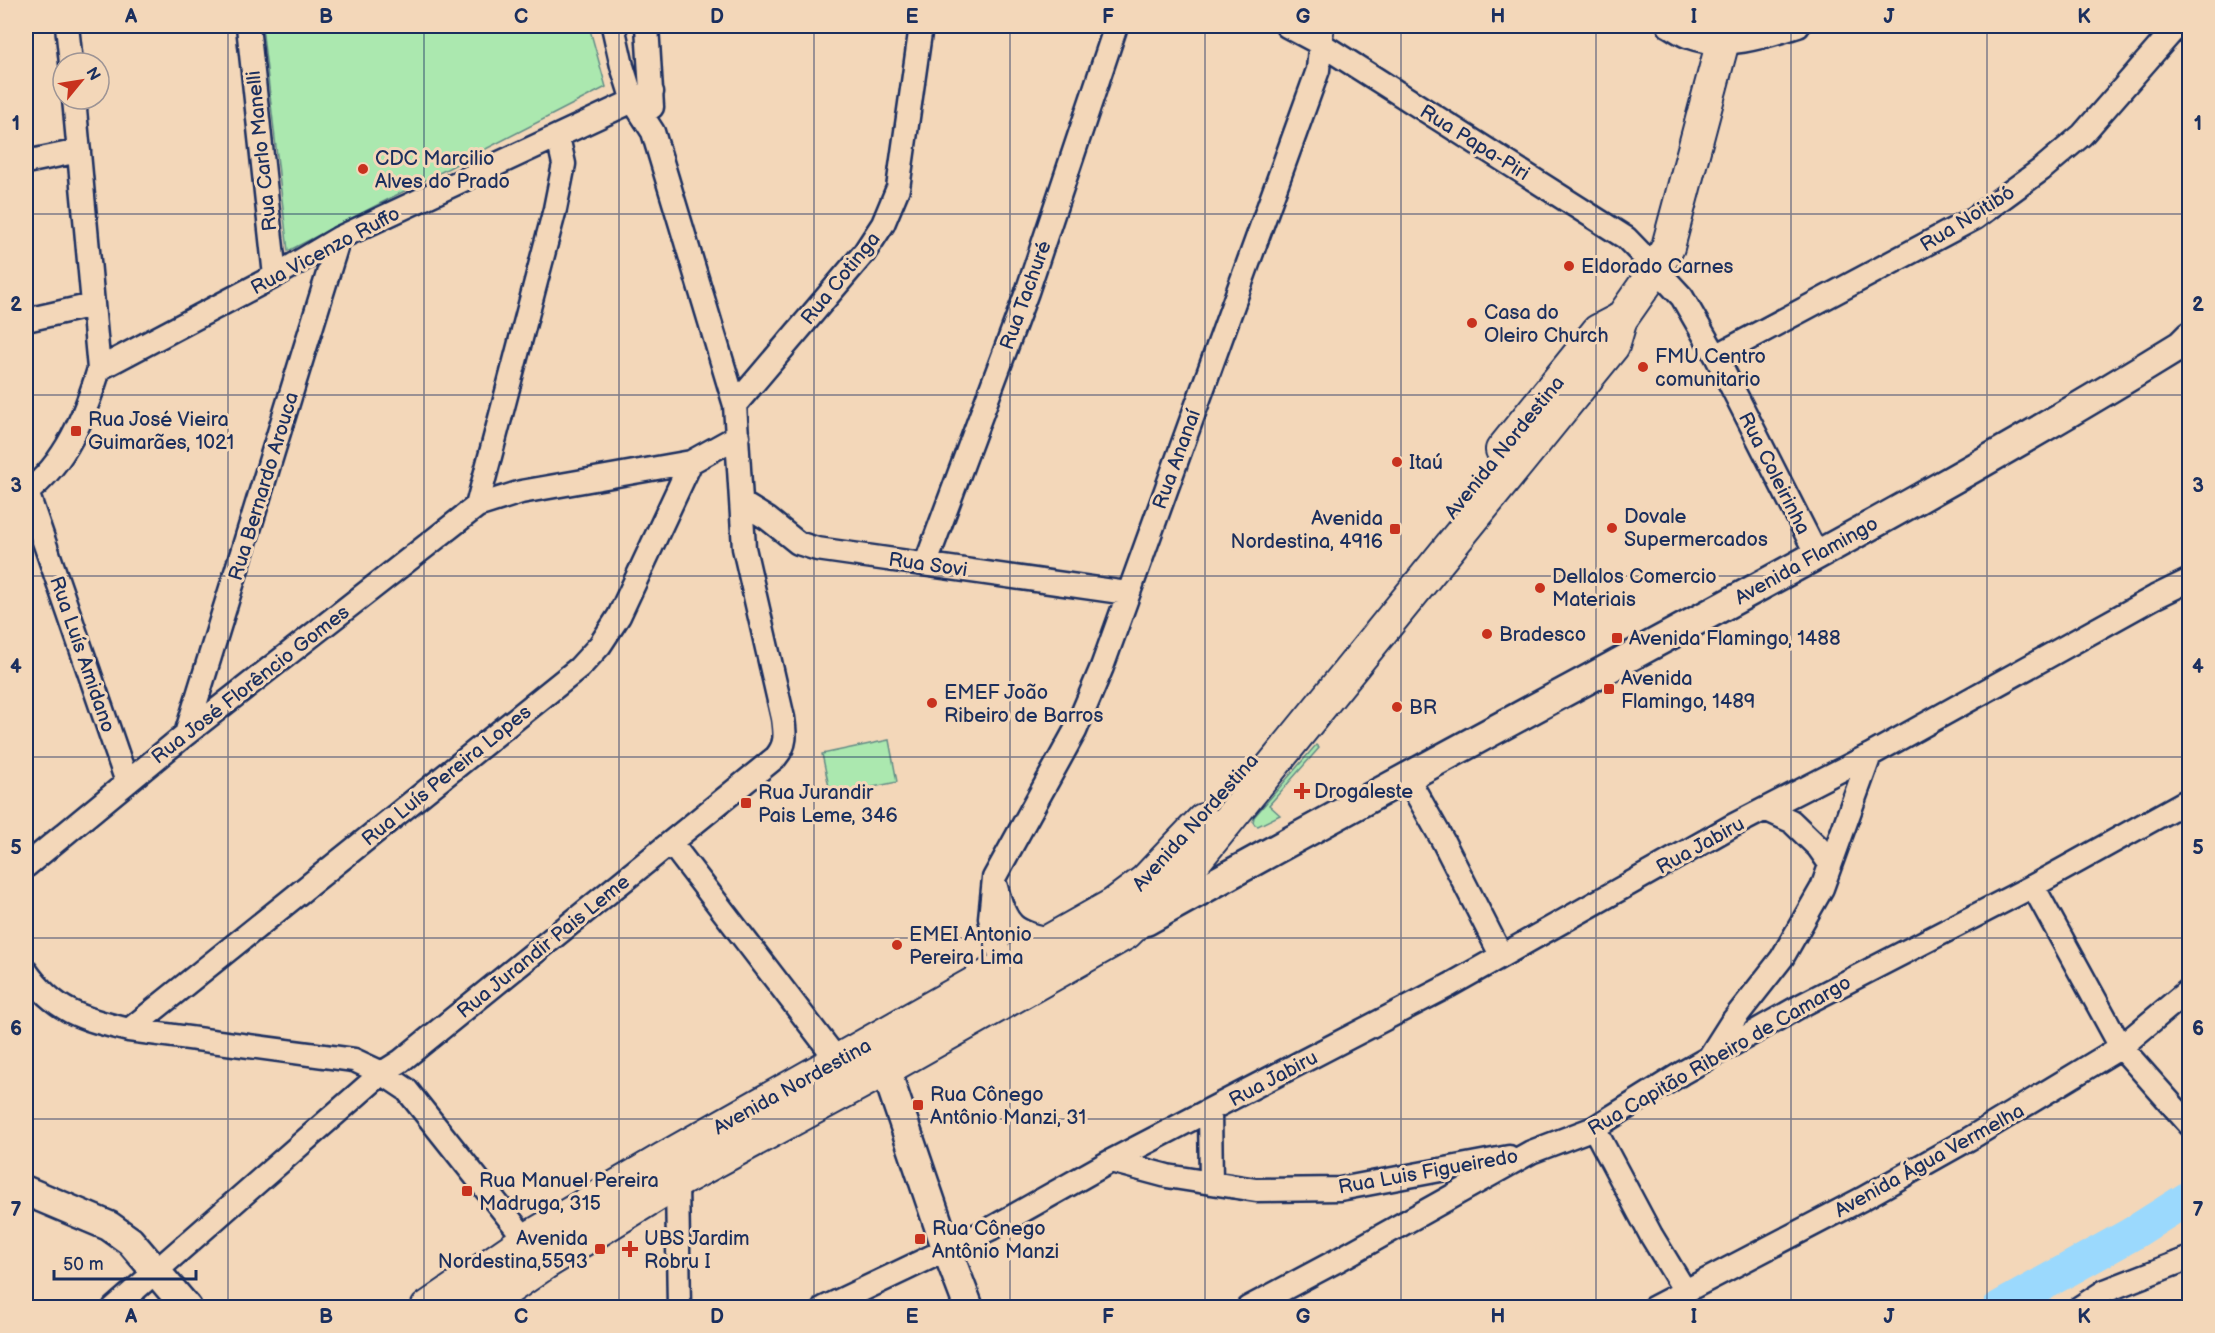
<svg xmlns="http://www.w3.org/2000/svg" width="2215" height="1333" viewBox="0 0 2215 1333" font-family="'Balsamiq Sans',sans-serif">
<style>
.green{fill:#abe8af;stroke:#638c86;stroke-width:1.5}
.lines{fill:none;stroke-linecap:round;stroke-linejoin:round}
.river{stroke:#9bd9fd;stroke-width:34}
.minor-casing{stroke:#1b2f5e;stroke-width:27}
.tertiary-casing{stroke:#1b2f5e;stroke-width:33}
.secondary-casing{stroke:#1b2f5e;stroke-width:36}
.minor{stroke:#f3d7b9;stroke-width:22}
.tertiary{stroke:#f3d7b9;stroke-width:28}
.secondary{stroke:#f3d7b9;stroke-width:32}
.grid{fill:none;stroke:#1b2f5e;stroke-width:1.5;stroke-opacity:0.55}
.poi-dot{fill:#c8321e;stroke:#f3d7b9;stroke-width:2}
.labels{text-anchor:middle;stroke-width:6;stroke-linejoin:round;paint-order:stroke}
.street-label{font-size:20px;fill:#1b2f5e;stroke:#f3d7b9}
.poi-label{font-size:20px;fill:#1b2f5e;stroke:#f3d7b9;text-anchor:start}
.neatline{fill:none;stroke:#1b2f5e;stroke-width:2}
.grid-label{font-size:20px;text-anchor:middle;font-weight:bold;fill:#1b2f5e}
</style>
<rect width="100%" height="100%" fill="#f3d7b9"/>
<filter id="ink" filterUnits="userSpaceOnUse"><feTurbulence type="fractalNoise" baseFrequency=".0167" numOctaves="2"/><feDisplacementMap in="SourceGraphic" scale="12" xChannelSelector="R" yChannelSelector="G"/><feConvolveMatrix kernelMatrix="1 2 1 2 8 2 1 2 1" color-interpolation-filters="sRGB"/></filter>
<g filter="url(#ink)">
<path class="green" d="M262,26H589L606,87L288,251Z
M889,740L897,782L831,796L822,754Z
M1316,745L1319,748L1269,805L1280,815L1258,826L1255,825L1253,822L1254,817Z"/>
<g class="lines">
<path class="river" d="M1999,1308L2130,1235L2190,1197"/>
<g class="minor-casing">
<path id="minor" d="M67,26L71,63
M248,26L275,276
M647,26L652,107
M1287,26L1321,44L1626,238L1656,269L1682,297L1716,356L1817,555
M1669,26C1675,29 1682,35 1690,37C1725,50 1764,37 1798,26
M26,162L79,151
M26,320L93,305
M1716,356L1975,218L2042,169L2082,135L2177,26
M99,369L275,276L339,238L652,92
M735,405L864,253L883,224L898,188L921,26
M27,492L127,782
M26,493C66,463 85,415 99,369L74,99
M742,503L768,519L798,543L817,549L1127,593
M477,506L555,209L564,164L558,137
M926,563L1027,292L1116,26
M186,734L339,238
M1407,777L1443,841L1501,955
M1765,809L1791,821L1818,847L1830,864
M671,843L838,1061
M26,866L186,734L477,506L521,492L691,462L738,436
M2033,886L2121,1047L2190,1125
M996,887C1006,926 1013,932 1052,940
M1003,967L990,918L994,878L1075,731L1102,667L1318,70L1322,26
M26,971C54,1011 82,1019 129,1030L354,1060L382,1073L406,1089L535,1251
M129,1030L579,668L600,645L619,616L691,462
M1710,1056L1731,1023L1782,958L1822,888L1870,755
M1210,1111L1211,1183
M1594,1128L1651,1235L1685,1291
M1111,1161L1167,1176L1256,1190L1340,1189L1509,1157
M671,1173L677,1182L679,1308
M114,1308L382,1073L401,1061L776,757C787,744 785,733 783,718L744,548L735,405L653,132L633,101L622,66L613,26
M824,1308L992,1228L1111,1161L1450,985L1732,826L1870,755L2155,597L2190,580
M1248,1308L1340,1259L1531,1152L1594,1128L1682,1073L1802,1005L2033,886L2190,799
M1653,1308L1862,1199L1969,1139L2121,1047L2190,989
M2079,1308L2105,1291L2190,1258"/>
</g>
<g class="tertiary-casing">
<path id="tertiary" d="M1146,921C1300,835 1455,751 1611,667C1803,563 1995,460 2181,345L2190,336
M878,1047L947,1250L969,1308
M26,1191L109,1226L130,1241L187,1308"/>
</g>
<g class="secondary-casing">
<path id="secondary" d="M1502,450L1598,331L1621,319
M427,1308L527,1239L663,1159L1113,905L1145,881L1203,820
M480,1308L544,1264L677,1182L886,1069L1126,933L1178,882L1613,346L1621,319L1656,269L1668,247L1727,26"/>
</g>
<use href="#minor" class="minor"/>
<use href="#tertiary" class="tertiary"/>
<use href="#secondary" class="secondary"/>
</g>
</g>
<path class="grid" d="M228,26V1308M424,26V1308M619,26V1308M814,26V1308M1010,26V1308M1205,26V1308M1401,26V1308M1596,26V1308M1791,26V1308M1987,26V1308M26,214H2190M26,395H2190M26,576H2190M26,757H2190M26,938H2190M26,1119H2190"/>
<g class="poi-dot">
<circle cx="363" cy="169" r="6"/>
<circle cx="1569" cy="266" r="6"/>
<circle cx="1472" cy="323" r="6"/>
<circle cx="1643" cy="367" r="6"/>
<rect x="70" y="425" width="12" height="12" rx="3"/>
<circle cx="1397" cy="462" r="6"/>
<circle cx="1612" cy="528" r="6"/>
<rect x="1389" y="523" width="12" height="12" rx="3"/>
<circle cx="1540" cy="588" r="6"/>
<circle cx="1487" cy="634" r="6"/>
<rect x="1611" y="632" width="12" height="12" rx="3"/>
<rect x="1603" y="683" width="12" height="12" rx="3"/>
<circle cx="932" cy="703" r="6"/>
<circle cx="1397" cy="707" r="6"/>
<path d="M1299 782h6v6h6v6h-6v6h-6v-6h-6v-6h6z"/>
<rect x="740" y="797" width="12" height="12" rx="3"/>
<circle cx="897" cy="945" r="6"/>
<rect x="912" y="1099" width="12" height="12" rx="3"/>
<rect x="461" y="1185" width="12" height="12" rx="3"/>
<rect x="914" y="1233" width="12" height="12" rx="3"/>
<rect x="594" y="1243" width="12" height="12" rx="3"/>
<path d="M627 1240h6v6h6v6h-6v6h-6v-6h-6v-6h6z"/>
</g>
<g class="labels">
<g class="street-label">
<text transform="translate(1475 142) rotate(32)" y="7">Rua Papa-Piri</text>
<text transform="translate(261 151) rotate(-96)" y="7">Rua Carlo Manelli</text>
<text transform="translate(1967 218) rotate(-32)" y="7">Rua Noitibó</text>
<text transform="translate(325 250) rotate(-28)" y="7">Rua Vicenzo Ruffo</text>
<text transform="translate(840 278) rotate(-51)" y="7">Rua Cotinga</text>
<text transform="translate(1025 295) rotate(-70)" y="7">Rua Tachuré</text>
<text transform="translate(1504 447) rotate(-51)" y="7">Avenida Nordestina</text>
<text transform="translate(1176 459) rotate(-70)" y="7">Rua Ananaí</text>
<text transform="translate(1775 473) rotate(63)" y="7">Rua Coleirinha</text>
<text transform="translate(263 486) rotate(-73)" y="7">Rua Bernardo Arouca</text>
<text transform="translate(1806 560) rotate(-29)" y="7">Avenida Flamingo</text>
<text transform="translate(928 564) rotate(8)" y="7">Rua Sovi</text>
<text transform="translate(83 654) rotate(71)" y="7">Rua Luís Amidano</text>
<text transform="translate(250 684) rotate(-38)" y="7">Rua José Florêncio Gomes</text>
<text transform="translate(446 775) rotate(-39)" y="7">Rua Luís Pereira Lopes</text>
<text transform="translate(1195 822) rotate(-48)" y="7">Avenida Nordestina</text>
<text transform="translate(1700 845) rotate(-29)" y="7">Rua Jabiru</text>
<text transform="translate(543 946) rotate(-39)" y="7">Rua Jurandir Pais Leme</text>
<text transform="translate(1719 1055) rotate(-30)" y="7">Rua Capitão Ribeiro de Camargo</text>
<text transform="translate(1273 1078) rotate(-28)" y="7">Rua Jabiru</text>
<text transform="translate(792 1086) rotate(-29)" y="7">Avenida Nordestina</text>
<text transform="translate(1929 1160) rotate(-29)" y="7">Avenida Água Vermelha</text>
<text transform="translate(1428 1171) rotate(-10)" y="7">Rua Luis Figueiredo</text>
</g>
<g class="poi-label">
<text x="375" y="165">CDC Marcilio<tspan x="375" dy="23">Alves do Prado</tspan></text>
<text x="1581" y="273">Eldorado Carnes</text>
<text x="1484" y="319">Casa do<tspan x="1484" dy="23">Oleiro Church</tspan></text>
<text x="1655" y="363">FMU Centro<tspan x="1655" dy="23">comunitario</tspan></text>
<text x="88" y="426">Rua José Vieira<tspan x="88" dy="23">Guimarães, 1021</tspan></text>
<text x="1409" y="469">Itaú</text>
<text x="1624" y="523">Dovale<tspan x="1624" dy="23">Supermercados</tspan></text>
<text x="1383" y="525" text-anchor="end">Avenida<tspan x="1383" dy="23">Nordestina, 4916</tspan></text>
<text x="1552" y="583">Dellalos Comercio<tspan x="1552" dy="23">Materiais</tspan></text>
<text x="1499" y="641">Bradesco</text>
<text x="1629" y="645">Avenida Flamingo, 1488</text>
<text x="1621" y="685">Avenida<tspan x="1621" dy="23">Flamingo, 1489</tspan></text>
<text x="944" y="699">EMEF João<tspan x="944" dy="23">Ribeiro de Barros</tspan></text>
<text x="1409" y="714">BR</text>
<text x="1314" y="798">Drogaleste</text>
<text x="758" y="799">Rua Jurandir<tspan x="758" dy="23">Pais Leme, 346</tspan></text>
<text x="909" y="941">EMEI Antonio<tspan x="909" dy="23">Pereira Lima</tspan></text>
<text x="930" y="1101">Rua Cônego<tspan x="930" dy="23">Antônio Manzi, 31</tspan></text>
<text x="479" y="1187">Rua Manuel Pereira<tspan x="479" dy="23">Madruga, 315</tspan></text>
<text x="932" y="1235">Rua Cônego<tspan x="932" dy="23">Antônio Manzi</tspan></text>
<text x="588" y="1245" text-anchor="end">Avenida<tspan x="588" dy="23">Nordestina,5593</tspan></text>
<text x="644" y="1245">UBS Jardim<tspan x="644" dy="23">Robru I</tspan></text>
</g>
</g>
<rect width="2215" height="1333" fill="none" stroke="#f3d7b9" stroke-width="66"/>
<g transform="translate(81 81) rotate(60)"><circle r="28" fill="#f3d7b9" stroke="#9d9495" stroke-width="1.5"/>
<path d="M0-4.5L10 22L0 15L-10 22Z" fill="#c8321e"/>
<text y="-9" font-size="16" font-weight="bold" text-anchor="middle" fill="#1b2f5e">N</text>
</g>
<path d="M54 1270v9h142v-9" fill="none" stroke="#1b2f5e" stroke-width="3"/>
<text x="63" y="1270" font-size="18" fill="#1b2f5e" stroke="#f3d7b9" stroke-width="4.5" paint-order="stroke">50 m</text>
<rect x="33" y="33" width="2149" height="1267" class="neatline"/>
<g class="grid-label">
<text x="131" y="23">A</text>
<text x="326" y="23">B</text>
<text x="521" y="23">C</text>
<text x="717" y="23">D</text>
<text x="912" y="23">E</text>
<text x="1108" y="23">F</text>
<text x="1303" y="23">G</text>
<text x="1498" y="23">H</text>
<text x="1694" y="23">I</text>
<text x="1889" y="23">J</text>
<text x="2084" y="23">K</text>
<text x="16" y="130">1</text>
<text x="2198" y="130">1</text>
<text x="16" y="311">2</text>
<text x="2198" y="311">2</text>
<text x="16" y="492">3</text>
<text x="2198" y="492">3</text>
<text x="16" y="673">4</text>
<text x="2198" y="673">4</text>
<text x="16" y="854">5</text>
<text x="2198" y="854">5</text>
<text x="16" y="1035">6</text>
<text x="2198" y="1035">6</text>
<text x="16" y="1216">7</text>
<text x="2198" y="1216">7</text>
<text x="131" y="1323">A</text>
<text x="326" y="1323">B</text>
<text x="521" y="1323">C</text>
<text x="717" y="1323">D</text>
<text x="912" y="1323">E</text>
<text x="1108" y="1323">F</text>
<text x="1303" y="1323">G</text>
<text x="1498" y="1323">H</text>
<text x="1694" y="1323">I</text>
<text x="1889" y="1323">J</text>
<text x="2084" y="1323">K</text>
</g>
</svg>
